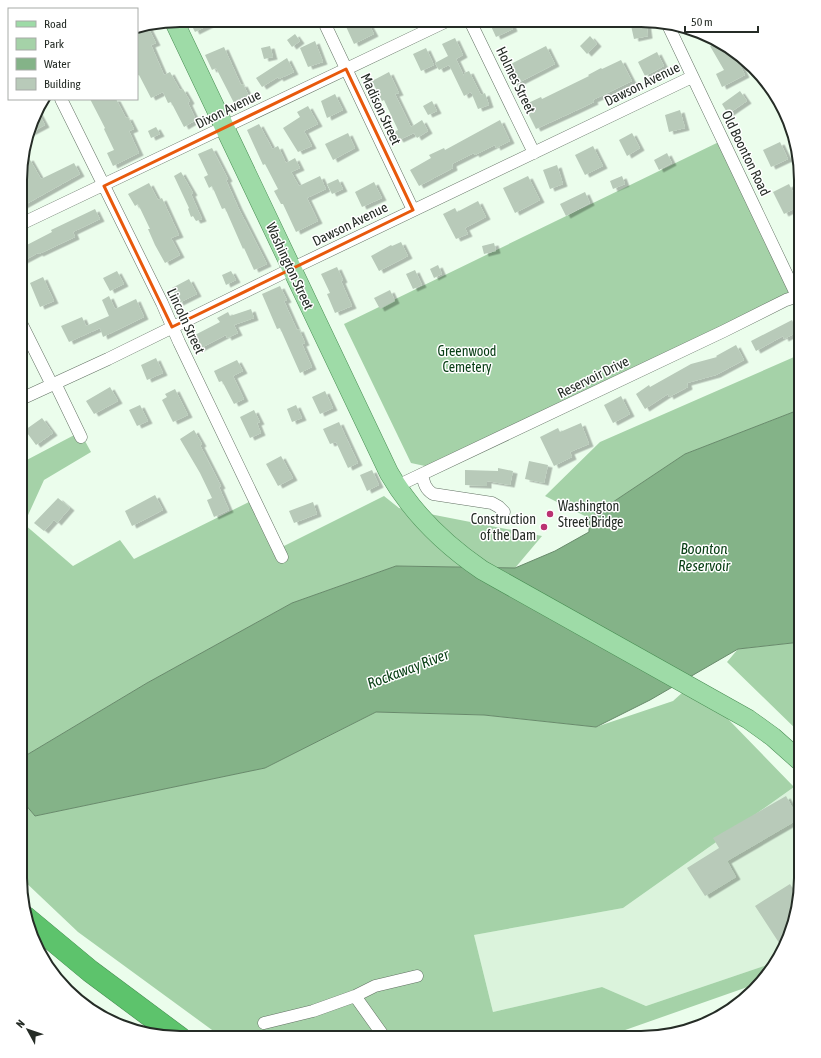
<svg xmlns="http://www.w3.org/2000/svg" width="821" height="1058" viewBox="0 0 821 1058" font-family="'Asap Condensed',sans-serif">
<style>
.built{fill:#dbf3dc}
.green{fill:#a5d2a8}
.water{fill:#84b388;stroke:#688a6b}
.building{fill:#b8cab9;filter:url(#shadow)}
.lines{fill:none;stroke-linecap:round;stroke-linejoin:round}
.street-casing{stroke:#637264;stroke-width:13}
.primary-casing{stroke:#498e54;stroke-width:20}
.highway-casing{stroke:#498e54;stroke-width:23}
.street{stroke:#fff;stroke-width:12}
.primary{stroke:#9edba7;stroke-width:19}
.highway{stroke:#5dc36c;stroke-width:22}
.marked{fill:none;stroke:#e8590c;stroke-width:3;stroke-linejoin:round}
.poi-dot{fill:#ba3271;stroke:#fff;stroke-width:1.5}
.labels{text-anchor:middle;stroke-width:3;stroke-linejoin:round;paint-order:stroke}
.street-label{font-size:14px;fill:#252c26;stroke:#fff}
.park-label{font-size:14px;fill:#073d14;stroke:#fff}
.poi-label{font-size:14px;fill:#252c26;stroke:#fff;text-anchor:start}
.water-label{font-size:15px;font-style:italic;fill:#0b4117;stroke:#fff}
.rim{fill:none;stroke:#252c26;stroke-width:2}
</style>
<defs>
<filter id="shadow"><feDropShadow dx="4.5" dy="2.5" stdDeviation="0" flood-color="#0004"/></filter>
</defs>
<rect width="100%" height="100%" fill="#ebfdec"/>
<path class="built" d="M794,787L801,793V888L793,929L776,962L646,1006L602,987L493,1012L474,935L623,908Z"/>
<path class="green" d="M725,139L798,293L439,469L411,463L344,324Z
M801,354V409L685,454L589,518L545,496L600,442Z
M80,432L91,452L44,480L24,524L73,566L120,540L134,559L255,499L280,548L384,496L399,508L542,536L515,568L396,566L292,603L147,683L20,759L21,463Z
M801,642V734L727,662L738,649Z
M693,683L794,787L623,908L474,935L493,1012L602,987L646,1006L776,962L774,967L756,984L611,1035L609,1038H223L78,932L20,877V798L35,816L265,768L376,712L484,715L596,727L673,701Z"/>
<path class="water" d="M801,409V642L738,649L650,700L596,727L484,715L376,712L265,768L35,816L20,798V759L147,683L292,603L396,566L515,568L555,551L589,532V518L685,454Z"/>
<path class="building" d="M189,20H219L195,32Z
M343,20L367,21L374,34L354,44Z
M498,21H510L513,29L496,37L490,24Z
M630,21H646L648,36L634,39Z
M147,25L156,43L151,45L164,75L170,72L180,90L183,89L190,101L188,103L196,120L184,127L171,102L168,103L163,92L151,98L139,75L137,76V27Z
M295,34L300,41L292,47L287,40Z
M590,36L597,44L587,54L580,46Z
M455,38L463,55L456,59L464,76V73L469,71L481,95L485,93L489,105L478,109L471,92L464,96L449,65L439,70L435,63L448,56L442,44Z
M315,41L323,62L308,67L300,48Z
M717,42L730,47L732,49L745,75L722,87L716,74L724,70L710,46Z
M270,46L273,57L264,59L261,48Z
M546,46L555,64L514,85L505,67Z
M224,47L241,85L243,84L249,96L234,103L216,68L212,70L205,55Z
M426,48L434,65L421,71L413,54Z
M657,52L664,66L645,76L638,62Z
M287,58L294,72L279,79L278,77L262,87L256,78Z
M621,60L632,81L593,100L594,102L573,112L536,129L524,105L541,97L542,99L589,76L588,75L601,68L602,69Z
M389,72L399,93L395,94L411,127L422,120L428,131L417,138L414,133L399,140L394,132L398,130L384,100L382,101L372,81Z
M740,91L747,101L728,114L722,104Z
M335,94L343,110L327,118L321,101Z
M90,99H116L126,118L128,117L134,129L129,131L139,153L113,166L107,153L114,150L104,129L105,128Z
M432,101L437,111L428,115L423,106Z
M308,106L318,124L304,131L312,146L298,152L283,128L300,117L297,112Z
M680,110L685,128L669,132L665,115Z
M38,112L45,125L30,133L35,120Z
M500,120L510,141L496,148L495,145L475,155L474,153L452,164L453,168L419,186L410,170L431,158L429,155L444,148L445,150Z
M259,124L271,146L272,149L278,146L286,163L295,158L300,168L291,172L299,186L320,176L326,189L307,198L318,221L296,232L283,204H281L274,191L278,189L265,164L263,165L247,130Z
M156,127L160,134L151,138L148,131Z
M348,133L355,148L333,160L325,144Z
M632,133L640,148L627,156L619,140Z
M780,142L788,159L771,167L763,150Z
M593,146L603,166L585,175L575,155Z
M212,148L228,179L226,180L238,207L267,264L254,270L244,248L243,249L225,208L222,209L212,186L209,188L204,177L208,175L198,154Z
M667,153L672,163L659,170L654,160Z
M29,158L41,179L74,163L80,174L21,207V162Z
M557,165L563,184L550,189L543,170Z
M181,172L193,193L191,194L202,219L196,221L193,216L191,217L188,209L189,208L174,176Z
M528,176L540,200L515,213L503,188Z
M622,176L625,184L613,189L610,181Z
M338,179L343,189L332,194L327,184Z
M374,182L382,198L362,207L355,192Z
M149,183L158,200L162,198L179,235L171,238L180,255L165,263L155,245L148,229H150L138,204L135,206L128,194Z
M789,184L800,206L784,214L773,192Z
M585,192L590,203L566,216L560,204Z
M478,201L486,217L465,228L468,234L456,239L443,214L455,208L457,212Z
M95,209L100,219L73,232L75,237L39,254L38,253L21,262V248L52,232L51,230Z
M401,242L408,256L379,271L371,256L391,245L392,246Z
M494,243L496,251L484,254L482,246Z
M438,265L442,274L434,278L430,269Z
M337,267L343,280L341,281L352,306L335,313L327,294L330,293L321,274Z
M415,270L422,285L413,289L406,274Z
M117,271L124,284L110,291L103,278Z
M231,271L236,280L226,285L222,275Z
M43,277L54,301L40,307L30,283Z
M189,279L197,294L179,303L172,288Z
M280,286L287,300L284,301L297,330L299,329L305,343L302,344L312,367L300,373L280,328L277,329L262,294Z
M390,290L395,301L380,309L374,298Z
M109,296L115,309L136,299L144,317L103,337L100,328L69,342L61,326L82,317L86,326L109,316L102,300Z
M251,309L254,318L234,325L238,333L227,338L226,335L199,349L193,336L220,322L217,318L228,312L230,316Z
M792,320L798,332L784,339L783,336L756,351L751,341Z
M736,345L744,360L716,375L687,383L688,387L669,397L668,394L645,409L636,394L649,385L650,387L691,364L717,357L716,356Z
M156,358L163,373L147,380L141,365Z
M237,360L243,371L233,376L244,399L234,404L222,381L219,382L214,371Z
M110,387L118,401L94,414L86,401Z
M175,389L188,415L173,422L162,400L167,397L165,394Z
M325,391L333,408L320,414L312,397Z
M621,396L630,414L613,423L604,405Z
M140,405L148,421L137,426L129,410Z
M296,405L302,418L292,422L287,409Z
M254,410L260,422L257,423L261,433L250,438L240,417Z
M42,418L53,433L36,445L25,430Z
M339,422L358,463L348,468L336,442L330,444L323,429Z
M581,423L589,444L570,452L572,457L554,466L540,437L558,428L560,432Z
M194,430L202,444L200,445L221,486L219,487L229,510L214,517L207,500L212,498L200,473L180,439Z
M281,456L293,478L278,486L266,464Z
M529,461L548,465L544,483L525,479Z
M498,468L513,471L510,485L487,481V486L465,485V470L498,471Z
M372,470L379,485L367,491L360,475Z
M155,495L163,510L132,526L125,511Z
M58,498L70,508L57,523L54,520L44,531L34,523Z
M313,502L317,514L294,523L289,511Z
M786,796L799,819L727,861L736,877L705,896L687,868L719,848L713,838Z
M790,884L799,898L793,929L783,949L755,906Z"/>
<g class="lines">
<g class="street-casing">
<path id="street" d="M323,20L413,210
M470,21L534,153
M667,23L797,296
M61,99L162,303L179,342L282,557
M21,224L447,21
M21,323L52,385
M55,383L81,437
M21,399L108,359L291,269L692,77
M422,474C424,483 425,489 433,494L492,503L499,507L504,512
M397,486L724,331L786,300L801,295
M355,996L385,1038
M264,1023L313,1011L355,996L375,986L417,976"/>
</g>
<g class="primary-casing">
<path id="primary" d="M174,21L389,473C412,513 444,544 482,570L748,719L773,737L801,762"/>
</g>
<g class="highway-casing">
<path id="highway" d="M25,917L90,971L180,1038"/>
</g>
<use href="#street" class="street"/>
<use href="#primary" class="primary"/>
<use href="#highway" class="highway"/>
</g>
<path class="marked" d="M346,69L413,210L172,327L104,186Z"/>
<g class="poi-dot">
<circle cx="550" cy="514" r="4"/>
<circle cx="544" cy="527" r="4"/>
</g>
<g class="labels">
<g class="street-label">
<text transform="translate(516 80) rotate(64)" y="5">Holmes Street</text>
<text transform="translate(642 84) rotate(-26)" y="5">Dawson Avenue</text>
<text transform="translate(228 109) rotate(-26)" y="5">Dixon Avenue</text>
<text transform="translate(381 109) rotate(65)" y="5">Madison Street</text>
<text transform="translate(746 153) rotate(64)" y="5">Old Boonton Road</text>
<text transform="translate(350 224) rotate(-26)" y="5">Dawson Avenue</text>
<text transform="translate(290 266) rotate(65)" y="5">Washington Street</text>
<text transform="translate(186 321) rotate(65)" y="5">Lincoln Street</text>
<text transform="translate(593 377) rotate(-26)" y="5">Reservoir Drive</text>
</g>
<g class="park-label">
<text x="467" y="356">Greenwood<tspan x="467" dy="16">Cemetery</tspan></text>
</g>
<g class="poi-label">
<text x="558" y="511">Washington<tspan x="558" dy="16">Street Bridge</tspan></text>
<text x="536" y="524" text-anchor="end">Construction<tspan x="536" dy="16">of the Dam</tspan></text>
</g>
<g class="water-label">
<text x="704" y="554">Boonton<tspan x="704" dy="17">Reservoir</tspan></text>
<text transform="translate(408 669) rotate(-21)" y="5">Rockaway River</text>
</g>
</g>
<path d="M0 0H821V1058H0ZM180 27H641A153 153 0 0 1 794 180V878A153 153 0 0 1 641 1031H180A153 153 0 0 1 27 878V180A153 153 0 0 1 180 27Z" fill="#fff" fill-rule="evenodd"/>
<path class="rim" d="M180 27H641A153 153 0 0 1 794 180V878A153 153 0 0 1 641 1031H180A153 153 0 0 1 27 878V180A153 153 0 0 1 180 27Z"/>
<rect x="8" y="8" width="130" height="92" fill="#ffffff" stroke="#a8aba8"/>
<rect x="16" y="21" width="20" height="6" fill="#9edba7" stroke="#a8aba8"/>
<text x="44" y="28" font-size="12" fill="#252c26">Road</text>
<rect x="16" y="38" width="20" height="12" fill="#a5d2a8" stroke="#a8aba8"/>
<text x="44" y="48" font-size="12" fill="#252c26">Park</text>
<rect x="16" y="58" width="20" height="12" fill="#84b388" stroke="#a8aba8"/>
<text x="44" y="68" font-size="12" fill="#252c26">Water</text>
<rect x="16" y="78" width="20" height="12" fill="#b8cab9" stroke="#a8aba8"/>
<text x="44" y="88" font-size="12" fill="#252c26">Building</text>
<g transform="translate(28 1030) rotate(310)" stroke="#ffffff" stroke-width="3" paint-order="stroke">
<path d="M0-3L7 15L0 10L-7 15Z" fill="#252c26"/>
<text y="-6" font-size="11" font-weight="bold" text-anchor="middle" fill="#252c26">N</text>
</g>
<path d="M685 26v6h73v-6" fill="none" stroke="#252c26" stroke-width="2"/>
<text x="691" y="26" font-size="12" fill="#252c26" stroke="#ffffff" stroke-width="3" paint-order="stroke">50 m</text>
</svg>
